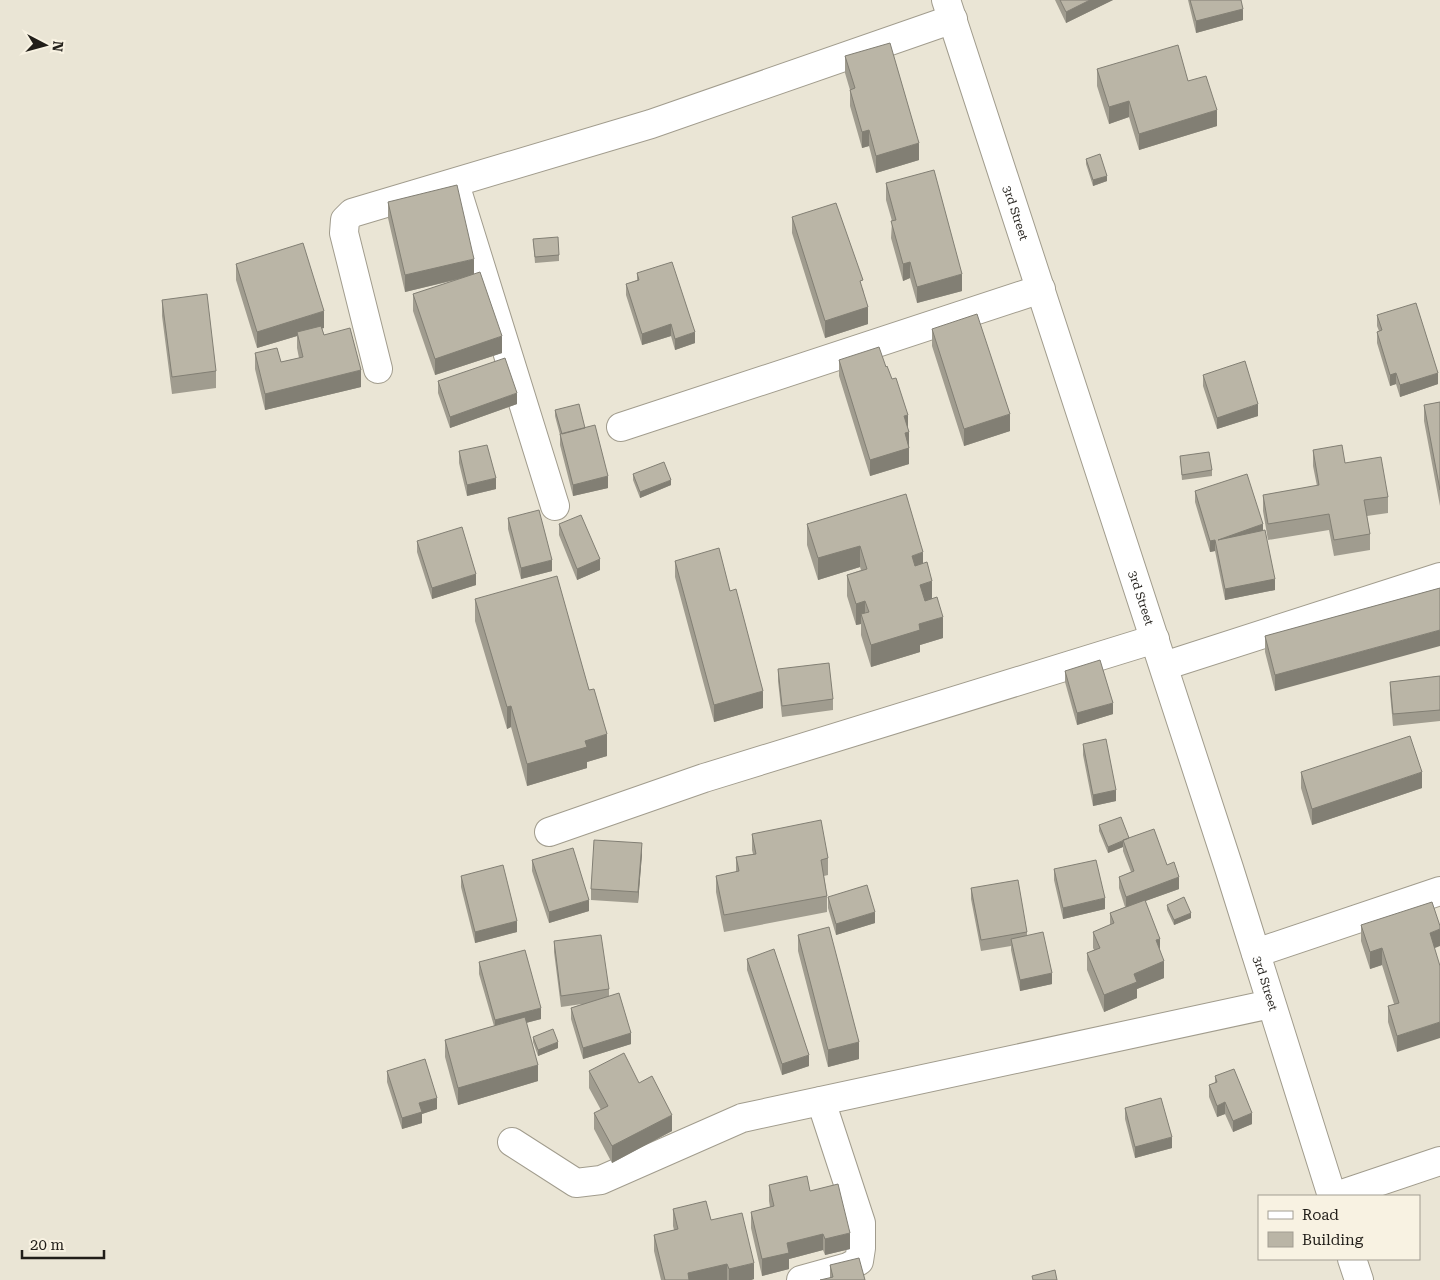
<svg xmlns="http://www.w3.org/2000/svg" width="1440" height="1280" viewBox="0 0 1440 1280" font-family="'Roboto Serif',serif">
<style>
.lines{fill:none;stroke-linecap:round;stroke-linejoin:round}
.street-casing{stroke:#a19c8d;stroke-width:30}
.street{stroke:#fff;stroke-width:28}
.wall{fill:#a09c8f}
.shaded-wall{fill:#827f74}
.building{fill:#bab5a6;stroke:#827f74}
.labels{text-anchor:middle;stroke-width:4;stroke-linejoin:round;paint-order:stroke}
.street-label{font-size:12px;fill:#211e19;stroke:#f8f2e2}
</style>
<rect width="100%" height="100%" fill="#eae5d5"/>
<g class="lines">
<g class="street-casing">
<g id="street">
<path id="s1" d="M946,0L1229,868L1332,1196"/>
<path d="M455,184L555,506"/>
<path d="M378,369L344,233L345,220L352,213L651,124L953,19"/>
<path d="M621,427L1041,289"/>
<path d="M1164,666L1440,577"/>
<path d="M549,832L704,778L1155,639"/>
<path d="M1256,953L1440,891"/>
<path d="M512,1142L576,1183L601,1180L742,1118L1271,1004"/>
<path d="M1336,1196L1440,1161"/>
<path d="M1352,1259L1359,1280"/>
<path d="M801,1280L848,1267L859,1261L861,1248V1223L821,1101"/>
</g>
</g>
<use href="#street" class="street"/>
</g>
<path class="wall" d="M1055,0H1113L1066,23Z
M1188,0H1241L1243,20L1196,33Z
M845,56L919,160L876,173L869,146L862,148L850,106V90L845,73Z
M1097,69L1188,81L1217,126L1139,150L1129,117L1109,124L1097,86Z
M1086,159L1107,181L1093,186L1086,164Z
M886,183L962,291L917,303L910,278L903,281L891,238L892,221L886,200Z
M388,202L474,274L502,353L435,375L413,311V294L460,279L405,292L388,218Z
M792,217L863,289L868,324L825,338L792,233Z
M533,239L559,255V261L535,263Z
M236,264L324,328H322L324,335L361,387L265,410L255,369V353L281,362L299,358L297,348V336L257,348L236,280Z
M637,273L695,343L675,350L671,336L642,345L626,295V284L637,280Z
M162,300L216,371V388L172,394L162,316Z
M1377,315L1438,384L1400,397L1396,384L1390,386L1377,343V332L1379,331L1377,326Z
M932,329L1010,431L964,446L932,346Z
M839,360L886,367L908,428L909,464L870,476L839,376Z
M1203,375L1258,416L1217,429L1203,386Z
M438,381L517,404L450,428L438,393Z
M1440,402V506L1424,421V405Z
M555,410L585,428L608,488L573,496L560,445V435L555,416Z
M1313,450L1345,463L1388,497V513L1367,516L1370,534V550L1334,556L1329,530L1268,540L1263,511V495L1317,486L1313,466Z
M459,451L496,489L467,496L459,463Z
M1180,456L1212,470V476L1182,480Z
M633,474L671,485L640,498L633,480Z
M1195,491L1263,530L1275,590L1225,600L1215,551L1210,552L1195,502Z
M508,518L552,571L521,579L508,529Z
M559,524L600,570L577,580L559,535Z
M807,524L923,563L932,598L943,638L920,645V652L871,667L861,635V624L856,625L847,596V575L861,570L860,567L818,580L807,545Z
M417,541L476,585L432,599L417,552Z
M675,561L730,591L763,708L714,722L675,577Z
M1440,588L1275,691L1265,652V636Z
M475,599L607,756L587,762V768L527,786L511,727L507,729L475,621Z
M778,669L833,699V710L782,717L778,681Z
M1065,671L1113,714L1077,725L1065,682Z
M1440,676V721L1393,726L1390,693V682Z
M1083,744L1116,801L1093,806L1083,755Z
M1301,772L1422,788L1312,825L1301,788Z
M1099,825L1129,838L1167,865L1179,889L1145,901L1160,950L1164,978L1137,989V998L1104,1012L1087,970V953L1094,950L1093,948V932L1110,925V913L1125,907L1119,888V877L1131,872L1123,851V847L1108,853L1099,831Z
M752,834L828,858V875L824,876L827,896V912L724,932L716,892V876L736,872V857L753,854L752,850Z
M642,854L638,903L591,900V889Z
M532,860L589,911L549,923L532,871Z
M1054,869L1105,909L1063,919L1054,880Z
M461,876L517,932L475,943L461,887Z
M971,888L1027,932V935L1052,984L1020,991L1011,950V946L981,951L971,899Z
M828,897L875,923L836,935L828,908Z
M1167,905L1191,918L1174,925L1167,910Z
M1361,925L1434,948L1397,1052L1388,1022V1006L1394,1004L1382,965L1370,969L1361,941Z
M798,935L859,1059L828,1067L798,951Z
M554,941L609,989V996L631,1044L583,1059L571,1019V1008L582,1004L561,1007L554,952Z
M747,959L809,1066L782,1075L747,970Z
M479,962L541,1019L526,1023L538,1081L458,1105L445,1057V1040L494,1026L479,974Z
M533,1037L558,1048L538,1056L533,1042Z
M387,1071L437,1109L422,1114V1123L402,1129L387,1082Z
M589,1071L639,1083L672,1131L612,1163L594,1129V1113L601,1110L589,1088Z
M1215,1076L1252,1124L1233,1132L1225,1114L1217,1117L1209,1097V1085L1215,1083Z
M1125,1108L1172,1148L1135,1158L1125,1119Z
M769,1185L810,1191L850,1249L825,1255L823,1250L789,1259V1269L762,1276L751,1228V1212L770,1207L769,1201Z
M673,1209L711,1220L754,1279L751,1280H661L654,1251V1235L674,1230L673,1226Z
M830,1265L865,1280L830,1278Z"/>
<path class="shaded-wall" d="M1090,0H1113L1066,23V12Z
M1243,9V20L1196,33V21Z
M1129,101V117L1109,124V107Z
M1217,110V126L1139,150V134Z
M869,130V146L862,148V132Z
M919,143V160L876,173V156Z
M1107,176V181L1093,186V180Z
M474,259V275L405,292V275Z
M910,262V278L903,281V264Z
M962,274V291L917,303V287Z
M868,307V324L825,338V321Z
M324,311V328L298,336L297,332V336L257,348V332Z
M671,324V336L642,345V334Z
M695,332V343L675,350V339Z
M502,336V353L435,375V359Z
M361,370V387L265,410V394Z
M1396,373V384L1390,386V375Z
M1438,373V384L1400,397V385Z
M517,393V404L450,428V417Z
M1258,404V416L1217,429V418Z
M1010,414V431L964,446V429Z
M908,415V431L904,416Z
M909,432V464L870,476V460L905,433Z
M608,476V488L573,496V485Z
M496,478V489L467,496V485Z
M671,480V485L640,498V492Z
M1263,524V536L1218,540Z
M1215,540V551L1210,552V541Z
M860,546V567L818,580V558Z
M923,552V573L912,577V556Z
M600,559V570L577,580V569Z
M552,560V571L521,579V568Z
M476,574V585L432,599V588Z
M1275,579V590L1225,600V589Z
M932,581V603L920,606V585Z
M865,601V623L861,614V624L856,625V604Z
M943,617V638L920,645V652L871,667V645L919,624Z
M1440,630V646L1275,691V675Z
M763,691V708L714,722V705Z
M1113,703V714L1077,725V713Z
M511,706V727L507,729V707Z
M607,734V756L587,762V768L527,786V764L585,741Z
M1422,772V788L1312,825V809Z
M1116,790V801L1093,806V795Z
M1123,841V847L1108,853V847Z
M642,843V854L638,903V892Z
M1179,877V889L1126,908V897Z
M1105,898V909L1063,919V908Z
M589,900V911L549,923V912Z
M875,912V923L836,935V924Z
M1191,913V918L1174,925V920Z
M517,921V932L475,943V932Z
M1440,929V946L1430,950V933Z
M1160,939V955L1156,940Z
M1382,948V965L1370,969V952Z
M1164,961V978L1137,989V998L1104,1012V995L1134,974Z
M1052,973V984L1020,991V980Z
M541,1008V1019L495,1031V1020Z
M1440,1022V1038L1397,1052V1036Z
M631,1033V1044L583,1059V1048Z
M558,1042V1048L538,1056V1050Z
M859,1042V1059L828,1067V1050Z
M809,1055V1066L782,1075V1064Z
M538,1065V1081L458,1105V1088Z
M437,1098V1109L422,1114V1123L402,1129V1118L419,1103Z
M1225,1102V1114L1217,1117V1106Z
M1252,1113V1124L1233,1132V1121Z
M672,1115V1131L612,1163V1146Z
M1172,1137V1148L1135,1158V1147Z
M850,1233V1249L825,1255V1239Z
M823,1234V1250L789,1259V1269L762,1276V1259L787,1243Z
M754,1263V1279L751,1280H729V1269Z
M727,1264V1280H688V1273Z"/>
<path class="building" d="M1060,0H1090L1066,12Z
M1190,0H1241L1243,9L1196,21Z
M890,43L919,143L876,156L869,130L862,132L850,90L855,88L845,56Z
M1178,45L1188,81L1206,76L1217,110L1139,134L1129,101L1109,107L1097,69Z
M1100,154L1107,176L1093,180L1086,159Z
M934,170L962,274L917,287L910,262L903,264L891,221L896,220L886,183Z
M457,185L474,259L405,275L388,202Z
M836,203L863,280L860,281L868,307L825,321L792,217Z
M558,237L559,255L535,257L533,239Z
M303,243L324,311L257,332L236,264Z
M672,262L695,332L675,339L671,324L642,334L626,284L639,280L637,273Z
M480,272L502,336L435,359L413,294Z
M207,294L216,371L172,377L162,300Z
M1416,303L1438,373L1400,385L1396,373L1390,375L1377,332L1382,330L1377,315Z
M977,314L1010,414L964,429L932,329Z
M321,326L324,335L350,328L361,370L265,394L255,353L277,348L281,362L303,357L297,332Z
M879,347L886,367L887,366L892,379L896,378L908,415L904,416L909,432L905,433L909,448L870,460L839,360Z
M505,358L517,393L450,417L438,381Z
M1245,361L1258,404L1217,418L1203,375Z
M1440,402V490L1424,405Z
M579,404L585,428L562,434L555,410Z
M595,425L608,476L573,485L560,434Z
M487,445L496,478L467,485L459,451Z
M1342,445L1345,463L1381,457L1388,497L1364,500L1370,534L1334,540L1329,514L1268,524L1263,495L1319,485L1313,450Z
M1209,452L1212,470L1182,475L1180,456Z
M664,462L671,480L640,492L633,474Z
M1247,474L1263,524L1218,540L1265,530L1275,579L1225,589L1215,540L1210,541L1195,491Z
M906,494L923,552L912,556L915,566L927,562L932,581L920,585L925,601L937,597L943,617L919,624L920,630L871,645L861,614L869,612L865,601L856,604L847,575L867,569L860,546L818,558L807,524Z
M539,510L552,560L521,568L508,518Z
M581,515L600,559L577,569L559,524Z
M462,527L476,574L432,588L417,541Z
M719,548L730,591L736,589L763,691L714,705L675,561Z
M557,576L589,690L594,689L607,734L585,741L587,747L527,764L511,706L507,707L475,599Z
M1440,588V630L1275,675L1265,636Z
M1100,660L1113,703L1077,713L1065,671Z
M829,663L833,699L782,706L778,669Z
M1440,676V710L1393,714L1390,682Z
M1410,736L1422,772L1312,809L1301,772Z
M1106,739L1116,790L1093,795L1083,744Z
M1121,817L1129,838L1108,847L1099,825Z
M821,820L828,858L821,860L827,896L724,915L716,876L739,871L736,857L756,854L752,834Z
M1154,829L1167,865L1174,862L1179,877L1126,897L1119,877L1134,871L1123,840Z
M594,840L642,843L638,892L591,889Z
M573,848L589,900L549,912L532,860Z
M1096,860L1105,898L1063,908L1054,869Z
M503,865L517,921L475,932L461,876Z
M1018,880L1027,932L981,940L971,888Z
M867,885L875,912L836,924L828,897Z
M1184,897L1191,913L1174,920L1167,905Z
M1145,900L1160,939L1156,940L1164,961L1134,974L1137,982L1104,995L1087,953L1100,948L1093,932L1114,923L1110,913Z
M1432,902L1440,926V929L1430,933L1440,966V1022L1397,1036L1388,1006L1399,1003L1382,948L1370,952L1361,925Z
M829,927L859,1042L828,1050L798,935Z
M1043,932L1052,973L1020,980L1011,939Z
M601,935L609,989L561,996L554,941Z
M774,949L809,1055L782,1064L747,959Z
M525,950L541,1008L495,1020L479,962Z
M619,993L631,1033L583,1048L571,1008Z
M525,1017L538,1065L458,1088L445,1040Z
M553,1029L558,1042L538,1050L533,1037Z
M624,1053L639,1083L652,1076L672,1115L612,1146L594,1113L608,1106L589,1071Z
M425,1059L437,1098L419,1103L422,1112L402,1118L387,1071Z
M1234,1069L1252,1113L1233,1121L1225,1102L1217,1106L1209,1085L1217,1082L1215,1076Z
M1161,1098L1172,1137L1135,1147L1125,1108Z
M807,1176L810,1191L838,1184L850,1233L825,1239L823,1234L787,1243L789,1253L762,1259L751,1212L774,1206L769,1185Z
M706,1201L711,1220L742,1213L754,1263L729,1269L727,1264L688,1273L689,1280H665L654,1235L678,1229L673,1209Z
M859,1258L865,1280H820L833,1277L830,1265Z
M1055,1270L1057,1280H1033L1032,1276Z"/>
<g class="labels">
<g class="street-label">
<text dy="4" stroke="none"><textPath href="#s1" startOffset="224">3rd Street</textPath></text>
<text dy="4" stroke="none"><textPath href="#s1" startOffset="629">3rd Street</textPath></text>
<text dy="4" stroke="none"><textPath href="#s1" startOffset="1034">3rd Street</textPath></text>
</g>
</g>
<rect x="1258" y="1195" width="162" height="65" fill="#f8f2e2" stroke="#a29d92"/>
<rect x="1268" y="1211" width="25" height="8" fill="#ffffff" stroke="#a29d92"/>
<text x="1302" y="1220" font-size="15" fill="#211e19">Road</text>
<rect x="1268" y="1232" width="25" height="15" fill="#bab5a6" stroke="#a29d92"/>
<text x="1302" y="1245" font-size="15" fill="#211e19">Building</text>
<g transform="translate(45 45) rotate(96)" stroke="#f8f2e2" stroke-width="4" paint-order="stroke">
<path d="M0-4L9 19L0 12L-9 19Z" fill="#211e19"/>
<text y="-8" font-size="14" font-weight="bold" text-anchor="middle" fill="#211e19">N</text>
</g>
<path d="M22 1250v8h82v-8" fill="none" stroke="#211e19" stroke-width="2.5"/>
<text x="30" y="1250" font-size="15" fill="#211e19" stroke="#f8f2e2" stroke-width="4" paint-order="stroke">20 m</text>
</svg>
